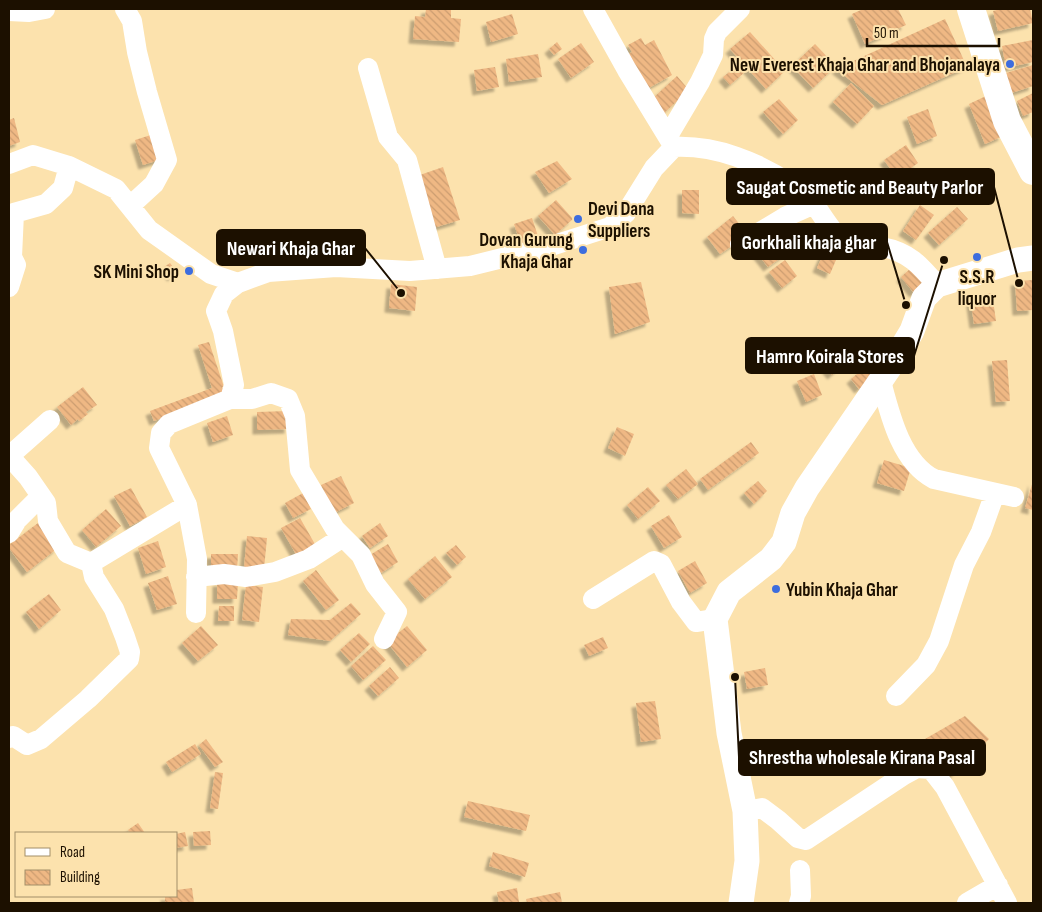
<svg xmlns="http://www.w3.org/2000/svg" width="1042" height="912" viewBox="0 0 1042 912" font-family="'Sofia Sans Condensed',sans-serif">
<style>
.building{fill:url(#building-back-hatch);filter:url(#shadow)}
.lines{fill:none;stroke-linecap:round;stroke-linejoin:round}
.minor{stroke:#fff;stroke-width:20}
.tertiary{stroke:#fff;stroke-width:25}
.secondary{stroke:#fff;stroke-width:28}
.poi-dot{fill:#3d6dde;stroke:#fce2ad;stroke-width:2}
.labels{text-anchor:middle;stroke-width:4;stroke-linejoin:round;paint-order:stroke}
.poi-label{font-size:19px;font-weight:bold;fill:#1c1000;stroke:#fce2ad;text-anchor:end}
.leader{fill:none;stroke:#1c1000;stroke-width:2}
.callout-dot{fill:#1c1000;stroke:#fce2ad;stroke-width:2}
.callout{fill:#1c1000;stroke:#1c1000;stroke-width:2}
.callout-label{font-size:20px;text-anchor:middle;font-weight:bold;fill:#fff}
</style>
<defs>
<pattern id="building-back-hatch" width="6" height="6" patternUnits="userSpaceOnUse" patternTransform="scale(1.25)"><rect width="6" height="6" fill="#efb884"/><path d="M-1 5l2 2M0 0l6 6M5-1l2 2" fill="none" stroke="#cc9d70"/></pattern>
<filter id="shadow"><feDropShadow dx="-4.5" dy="4.5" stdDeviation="1" flood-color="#0004"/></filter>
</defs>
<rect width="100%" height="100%" fill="#fce2ad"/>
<path class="building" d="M426,9L451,10V18L461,19L459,42L413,39L415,16L425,17Z
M863,9H898L906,25L865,44L852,14Z
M1001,9H1030L1033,23L998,31L993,11Z
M512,14L518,34L491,42L486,22Z
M945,19L967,67L882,105L836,69Z
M750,32L785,71L766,89L730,49Z
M641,38L645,45L654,40L672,75L647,89L629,54L632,52L628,45Z
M1033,40V62L1006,68L1002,46Z
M557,42L562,49L554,55L549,49Z
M581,43L594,62L571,78L558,59Z
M815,44L836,66L813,88L792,66Z
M538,54L542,77L509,82L506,59Z
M738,65L745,72L730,85L723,77Z
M1033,65V86L1011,93L1006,73Z
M495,67L499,87L477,91L474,70Z
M677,76L689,90L663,114L651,100Z
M851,83L874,106L857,124L833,102Z
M1033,93V112L1023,116L1017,101Z
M986,96L1003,136L985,144L969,104Z
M779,99L798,120L783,134L763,112Z
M928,109L937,136L917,144L907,117Z
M14,118L20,142L9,146V120Z
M154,134L162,159L143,165L135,140Z
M906,145L918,163L897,178L884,160Z
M557,161L572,179L549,193L535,172Z
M443,167L460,220L433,228L417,176Z
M682,190H699V214L682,213Z
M556,200L573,219L555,235L538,216Z
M920,205L934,215L916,240L903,231Z
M957,207L968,219L939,245L928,233Z
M733,216L748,235L720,254L707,237Z
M532,218L539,239L521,245L514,224Z
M773,239L786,254L768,267L756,252Z
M826,248L839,253L830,274L817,268Z
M785,260L797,276L782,288L769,272Z
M170,263L177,272L172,277L164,267Z
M911,268L925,284L914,293L901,277Z
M1033,280V310L1017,311L1015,281Z
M641,282L650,322L615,334L609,287Z
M391,284L417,287L415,311L389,308Z
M992,293L996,321L974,324L970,296Z
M834,339L850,359L832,375L815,355Z
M209,342L224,387H222L225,394L154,421L150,411L212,388L198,345Z
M1007,360L1010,401L996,402L992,361Z
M869,364L877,374L859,389L851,379Z
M814,374L822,395L806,402L797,381Z
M83,387L97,405L86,412L88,414L79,421L78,419L71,425L57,407Z
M288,411L289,429L257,430V412Z
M227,416L233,435L213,442L207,423Z
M617,427L634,434L625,456L608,448Z
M751,442L759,453L708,490L700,479Z
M884,460L911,468L904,491L877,483Z
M686,469L698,484L678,499L666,485Z
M341,476L354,503L334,513L321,485Z
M758,481L767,491L754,504L744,493Z
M1033,481V510L1025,508Z
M648,487L660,501L638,519L627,505Z
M131,488L147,517L130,526L114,496Z
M303,493L311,509L293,518L285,503Z
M106,509L121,526L96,547L82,530Z
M669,515L682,537L664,548L651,526Z
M300,518L316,546L297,556L281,528Z
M38,523L58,548L27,572L9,548V545Z
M380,523L388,536L370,548L362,536Z
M247,536L267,538L264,569L244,568Z
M158,541L166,567L146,574L138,548Z
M388,544L398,562L381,573L370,555Z
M456,545L466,557L457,565L446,553Z
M211,554H238L237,571L211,570Z
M435,556L452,577L425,599L408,579Z
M695,561L707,583L690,593L678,571Z
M316,570L339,600L326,610L303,581Z
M168,576L177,604L157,610L148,583Z
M217,582H238L237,599H217Z
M246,585L263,587L259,622L242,620Z
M49,594L61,610L39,629L26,612Z
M351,603L361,614L330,641L288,635L291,619L330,620Z
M219,606H234V621H218Z
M201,626L218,645L198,661L182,643Z
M407,626L427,650L407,667L387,642Z
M359,633L370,644L351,662L340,650Z
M603,637L608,648L589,656L584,645Z
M373,646L386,660L363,680L351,666Z
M390,667L399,678L378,696L369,686Z
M765,668L768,685L747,689L744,672Z
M655,701L661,739L641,742L636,703Z
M965,716L989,739L952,776L925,739Z
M206,739L223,762L215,767L199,745Z
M195,744L201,754L172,772L166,762Z
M215,772L223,773L218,809L210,808Z
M468,801L530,815L526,831L464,817Z
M138,823L145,833H130L128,830Z
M210,831L211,845L194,846L193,832Z
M185,832L188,846L176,848V834Z
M493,852L529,863L525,877L489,866Z
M192,888L194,903H165V896H176V890Z
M517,888L519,902L499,903L497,892Z
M560,892L562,903H527L526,899Z"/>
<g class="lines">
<path class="minor" d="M125,9L132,21L137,52L147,92L167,160L154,184L130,206
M593,9L627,70L674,147
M9,11L29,12L45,9
M368,68L388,137L407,160L437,269
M668,136L700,82L713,55L714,39L717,32L740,9
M9,164L33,155L69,166L116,189L149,230L211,274L238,283
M740,244L785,217L814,204
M9,287L16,265L12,257L14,213L46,204L63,188L69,166
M881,381C890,415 901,462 934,479L1014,497
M230,399L234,385L223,331L216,311L224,294L238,283L268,272L336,267L410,271L470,266L551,246L610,227L626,213L654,168L674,147C716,145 758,162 792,185C797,189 804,192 808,196C818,207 830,231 841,239C853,247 869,244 882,247C909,252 920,265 937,285
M50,420L15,451L11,458L28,477L46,503L48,521L67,553L91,563
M187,505L197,559L196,613
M9,533L17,520L41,496
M196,577L224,574L246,577L275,572L309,559L343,537
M593,599L654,561L661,564L681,602L696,622L715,619
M896,696L926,665L939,641L964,565L981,532L995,493
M9,738L13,736L27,745L41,739L88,699L129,659L130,652L125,637L114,609L94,577L91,563L187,505L159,448L161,433L169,424L230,399H252L271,393L288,399L295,416L300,470L335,529L361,555L375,584L397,612L384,639
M745,811L762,808L778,820L798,838L806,840L904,775L917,768L931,769L945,787L1007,903
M799,903L801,896L800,870
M967,903L998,885"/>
<path class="tertiary" d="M741,903L747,861L745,811L729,733L715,619L729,592L771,559L784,542L793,513L807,488L894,361L912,331L924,298L937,285L1018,260L1033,258"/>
<path class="secondary" d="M971,9L1007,121L1033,171"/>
</g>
<g class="poi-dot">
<circle cx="1010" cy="64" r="5"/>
<circle cx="578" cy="219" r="5"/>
<circle cx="583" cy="250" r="5"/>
<circle cx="977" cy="257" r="5"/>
<circle cx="189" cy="271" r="5"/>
<circle cx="776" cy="589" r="5"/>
</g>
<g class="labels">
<g class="poi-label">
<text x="1000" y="71">New Everest Khaja Ghar and Bhojanalaya</text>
<text x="588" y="215" text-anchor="start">Devi Dana<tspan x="588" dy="22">Suppliers</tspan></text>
<text x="573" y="246">Dovan Gurung<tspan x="573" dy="22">Khaja Ghar</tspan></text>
<text x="179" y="278">SK Mini Shop</text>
<text x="977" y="283" text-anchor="middle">S.S.R<tspan x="977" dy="22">liquor</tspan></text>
<text x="786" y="596" text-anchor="start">Yubin Khaja Ghar</text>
</g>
</g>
<path class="leader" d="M1019 283L994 187M906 305L887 242M401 293L365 248M944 260L914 356M735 677L739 757"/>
<g class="callout-dot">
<circle cx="1019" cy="283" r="5"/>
<circle cx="906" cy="305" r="5"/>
<circle cx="401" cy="293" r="5"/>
<circle cx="944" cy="260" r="5"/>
<circle cx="735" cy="677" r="5"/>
</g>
<g class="callout">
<rect x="727" y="169" width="267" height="35" rx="5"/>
<rect x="732" y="224" width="155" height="35" rx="5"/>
<rect x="217" y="230" width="148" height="35" rx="5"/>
<rect x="746" y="338" width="168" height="35" rx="5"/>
<rect x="739" y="740" width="246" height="35" rx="5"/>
</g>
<g class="callout-label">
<text x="860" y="194">Saugat Cosmetic and Beauty Parlor</text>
<text x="809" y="249">Gorkhali khaja ghar</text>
<text x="291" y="255">Newari Khaja Ghar</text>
<text x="830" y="363">Hamro Koirala Stores</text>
<text x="862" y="764">Shrestha wholesale Kirana Pasal</text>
</g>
<rect width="1042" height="912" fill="none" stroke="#1c1000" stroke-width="20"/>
<rect x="15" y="832" width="162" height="65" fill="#fce2ad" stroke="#a28e68"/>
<rect x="25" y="848" width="25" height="8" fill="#ffffff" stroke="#a28e68"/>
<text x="60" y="857" font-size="15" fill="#1c1000">Road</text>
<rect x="25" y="870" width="25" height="15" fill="url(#building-back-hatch)" stroke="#a28e68"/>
<text x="60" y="882" font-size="15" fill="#1c1000">Building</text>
<path d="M867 38v8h132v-8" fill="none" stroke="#1c1000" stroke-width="2.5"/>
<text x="874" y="38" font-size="15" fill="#1c1000" stroke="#fce2ad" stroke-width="4" paint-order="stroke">50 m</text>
</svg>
